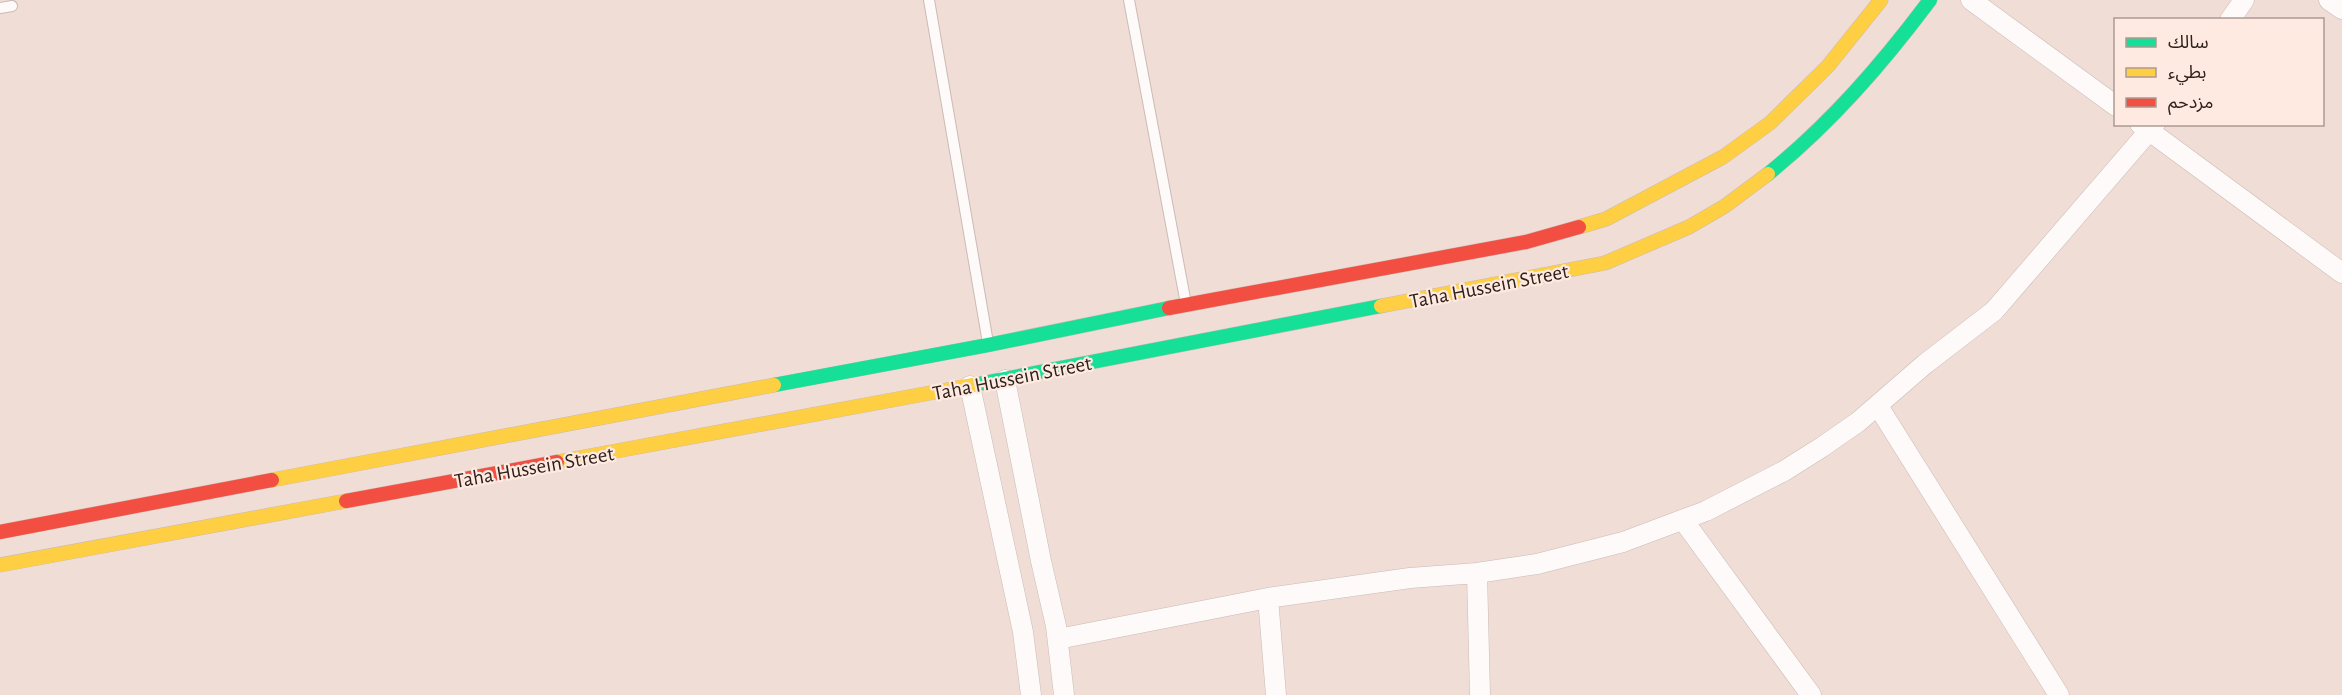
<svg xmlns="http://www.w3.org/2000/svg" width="2342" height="695" viewBox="0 0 2342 695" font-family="'Alegreya Sans','Noto Sans Arabic',sans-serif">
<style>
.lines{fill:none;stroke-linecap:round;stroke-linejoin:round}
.lane-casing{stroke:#cabbb5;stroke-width:12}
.street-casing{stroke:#cabbb5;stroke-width:21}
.fast-casing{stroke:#cabbb5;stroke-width:15}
.slow-casing{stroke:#cabbb5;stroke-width:15}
.jam-casing{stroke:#cabbb5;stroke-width:15}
.lane{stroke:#fdfaf9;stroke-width:10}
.street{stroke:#fdfaf9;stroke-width:20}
.fast{stroke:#16e098;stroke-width:14}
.slow{stroke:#ffcf43;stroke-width:14}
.jam{stroke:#f24e42;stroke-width:14}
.labels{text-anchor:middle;stroke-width:4.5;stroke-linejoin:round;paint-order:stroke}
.street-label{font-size:21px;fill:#2f221d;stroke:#ffeae1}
</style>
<rect width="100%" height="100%" fill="#f0ddd5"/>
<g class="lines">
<g class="lane-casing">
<path id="lane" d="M929,0L988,343
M1129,0L1186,304
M0,8L12,6"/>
</g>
<g class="street-casing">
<path id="street" d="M1971,0L2116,106
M2329,0L2342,9
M2230,20L2244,0
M2140,124L2342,273
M1005,380L1041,561L1056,626L1064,695
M970,386L1023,632L1031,695
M1878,406L2059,695
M1683,520L1811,695
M1477,573L1480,695
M1268,598L1276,695
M1058,639L1268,598L1410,578L1477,573L1537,564L1623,542L1706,511L1784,471L1822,447L1858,422L1925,364L1994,311L2155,124"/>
</g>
<g class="fast-casing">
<path id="fast" d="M1768,174C1831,123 1882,64 1930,0
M774,385L988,345L1169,308
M973,385L1381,306"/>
</g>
<g class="slow-casing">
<path id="slow" d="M1579,227L1606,219L1723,157L1770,123L1828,66L1881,0
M1381,306L1605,263L1689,227L1725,206L1768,174
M557,462L973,385
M272,480L774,385
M0,565L346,501"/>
</g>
<g class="jam-casing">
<path id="jam" d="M1169,308L1526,242L1579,227
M346,501L557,462
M0,532L272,480"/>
</g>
<use href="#lane" class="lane"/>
<use href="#street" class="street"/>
<use href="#fast" class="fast"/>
<use href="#slow" class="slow"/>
<use href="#jam" class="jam"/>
</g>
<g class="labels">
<g class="street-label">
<text transform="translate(1489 286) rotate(-11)" y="7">Taha Hussein Street</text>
<text transform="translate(1012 378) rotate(-11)" y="7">Taha Hussein Street</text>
<text transform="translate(534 467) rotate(-10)" y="7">Taha Hussein Street</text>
</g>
</g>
<rect x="2114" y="18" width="210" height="108" fill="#ffeae1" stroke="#ac9a93" stroke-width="1.5"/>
<rect x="2126" y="38" width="30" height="9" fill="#16e098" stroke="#ac9a93" stroke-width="1.5"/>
<text x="2168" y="48" font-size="18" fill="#2f221d">سالك</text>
<rect x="2126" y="68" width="30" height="9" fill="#ffcf43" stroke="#ac9a93" stroke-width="1.5"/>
<text x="2168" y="78" font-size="18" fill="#2f221d">بطيء</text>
<rect x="2126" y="98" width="30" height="9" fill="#f24e42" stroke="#ac9a93" stroke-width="1.5"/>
<text x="2168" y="108" font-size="18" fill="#2f221d">مزدحم</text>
</svg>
